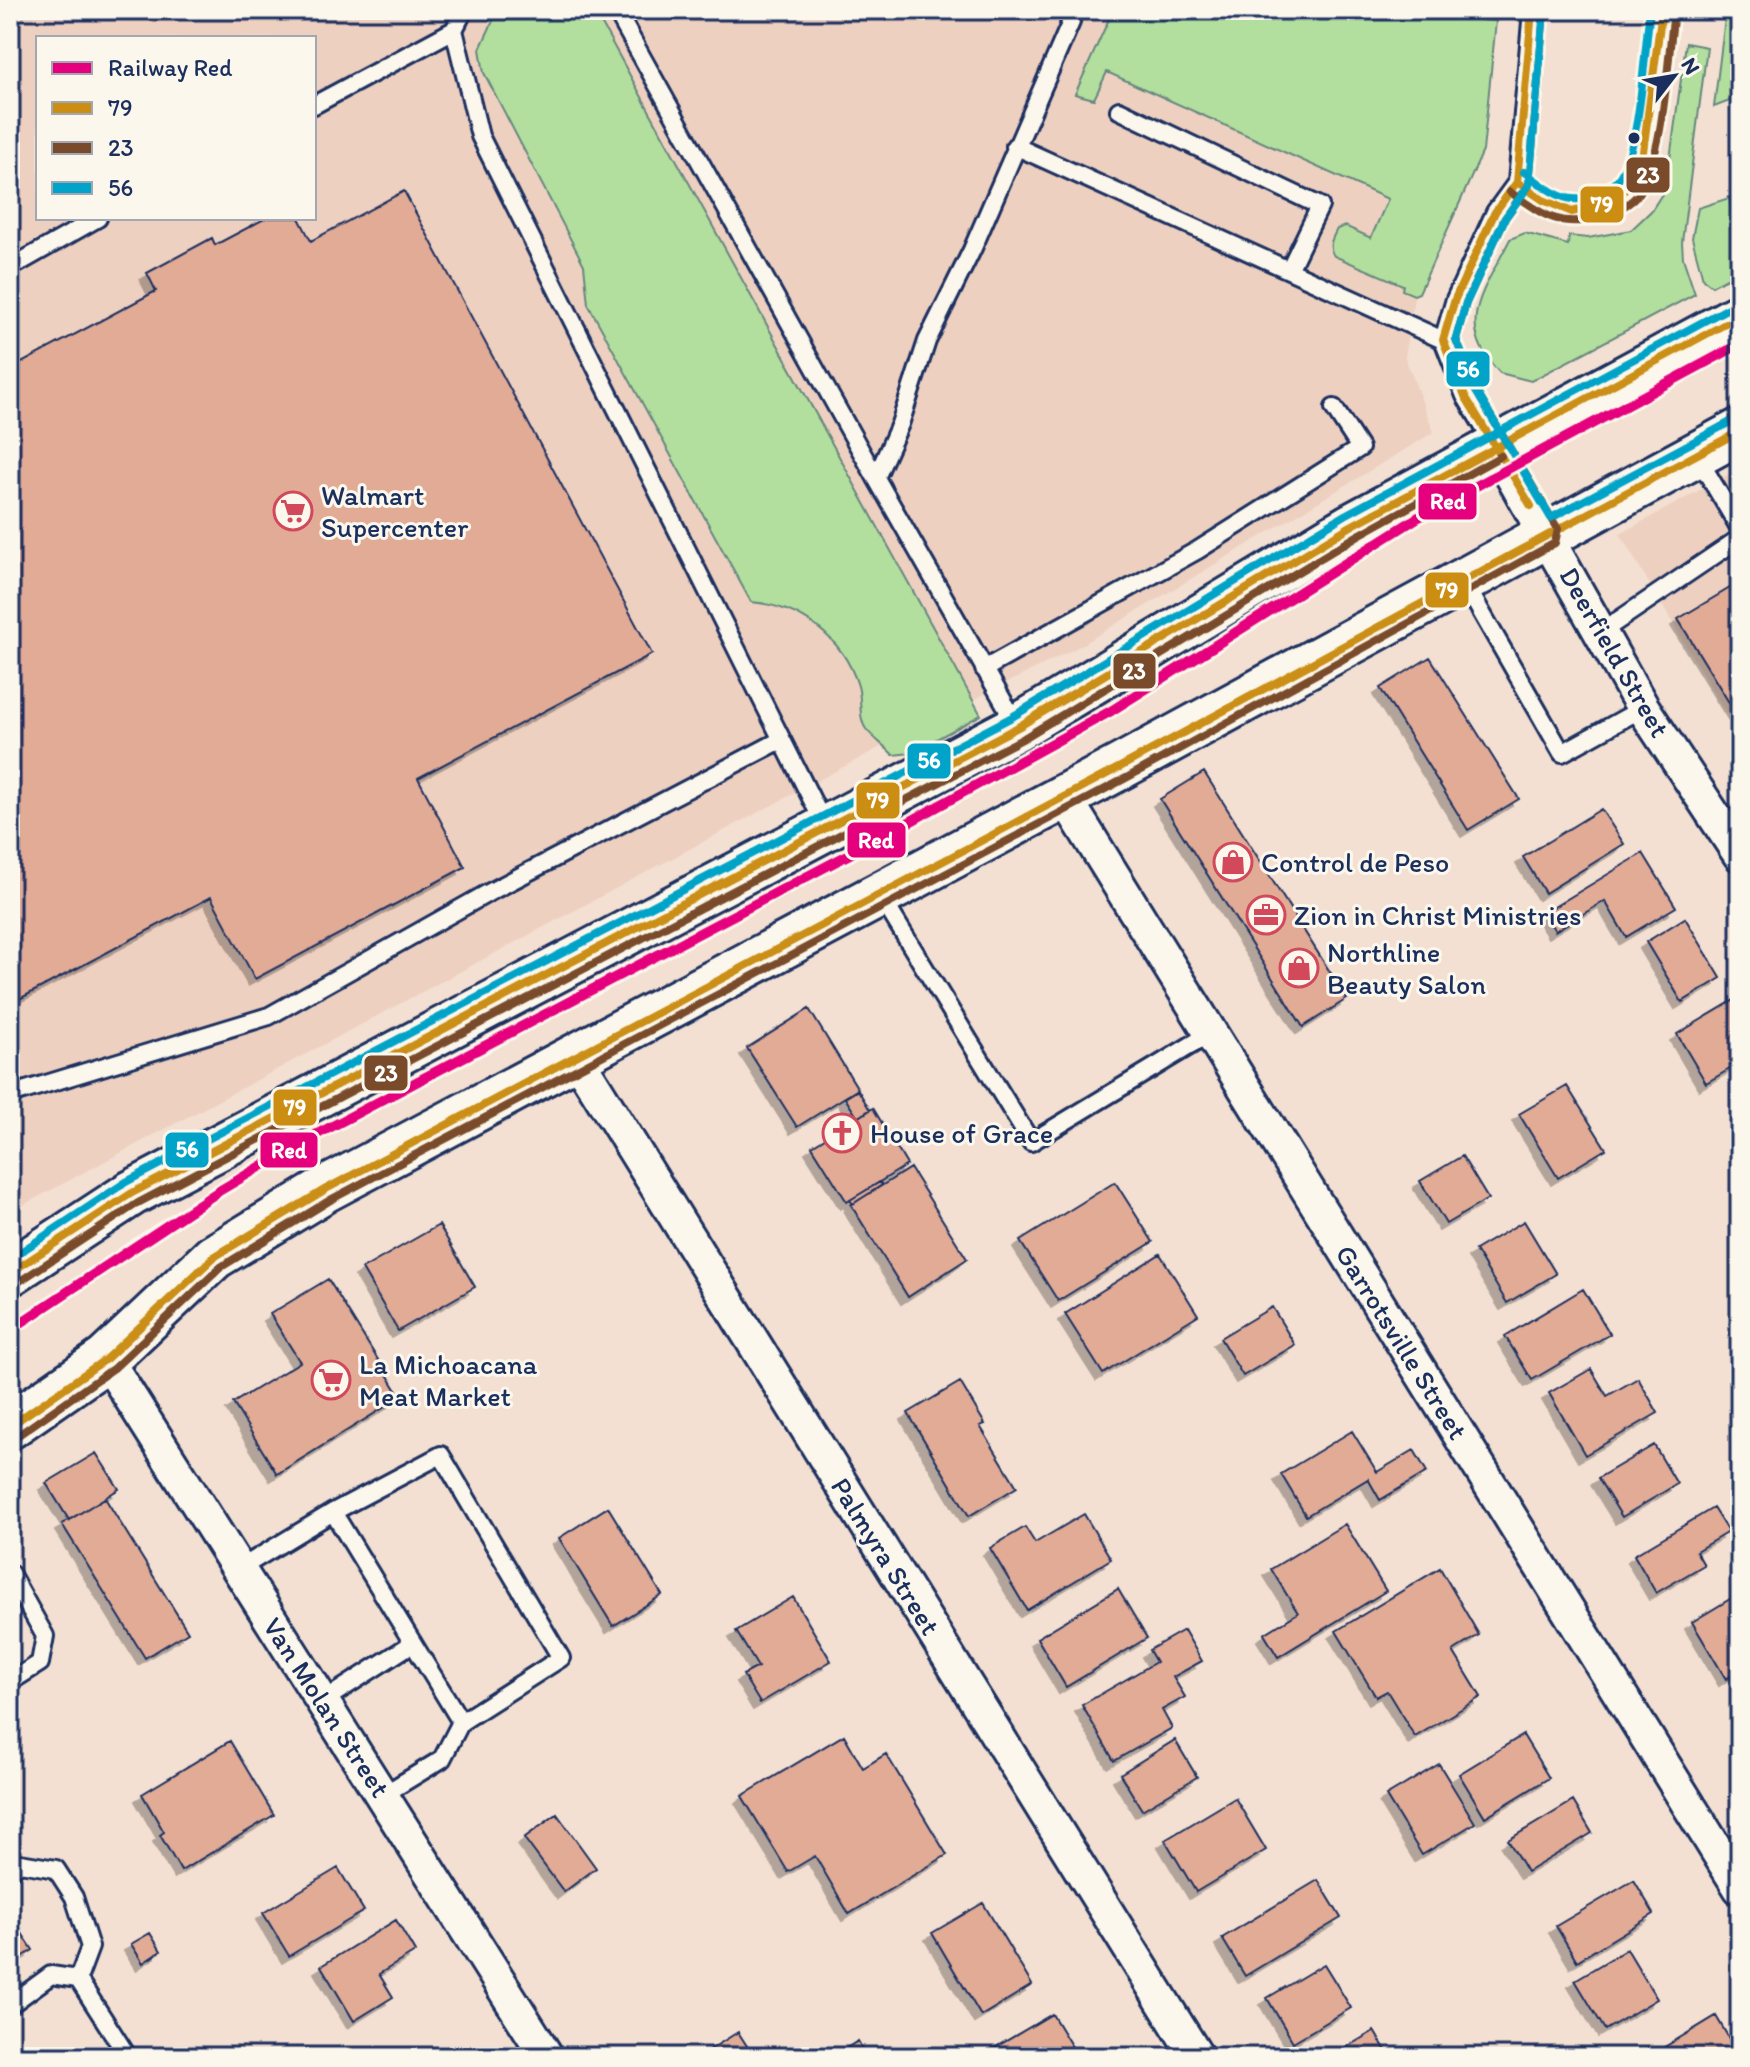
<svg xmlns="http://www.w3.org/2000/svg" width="1750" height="2067" viewBox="0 0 1750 2067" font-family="Itim,sans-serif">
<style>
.built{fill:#eed0c0;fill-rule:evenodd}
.green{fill:#b2df9e;stroke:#66877e;stroke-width:2}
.building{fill:#e1ab96;stroke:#1b2f5e;stroke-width:2;filter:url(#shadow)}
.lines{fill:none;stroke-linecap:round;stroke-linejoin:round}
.lane-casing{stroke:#1b2f5e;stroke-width:22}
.street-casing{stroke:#1b2f5e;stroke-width:38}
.secondary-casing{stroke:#1b2f5e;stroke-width:50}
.lane{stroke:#fbf7ec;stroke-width:16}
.street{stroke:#fbf7ec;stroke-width:32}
.secondary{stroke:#fbf7ec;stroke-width:44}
.bus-1-casing{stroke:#fbf7ec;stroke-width:14}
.bus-2-casing{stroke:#fbf7ec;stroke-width:14}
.bus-3-casing{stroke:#fbf7ec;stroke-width:14}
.bus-1{stroke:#cb8e13;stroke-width:8}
.bus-2{stroke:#7a4b2a;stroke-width:8}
.bus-3{stroke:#01a3c8;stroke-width:8}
.rail-1-casing{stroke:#fbf7ec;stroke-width:16}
.rail-1{stroke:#e5007d;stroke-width:10}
.bus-dot{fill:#1b2f5e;stroke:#fbf7ec;stroke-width:3}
.labels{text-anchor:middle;stroke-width:6;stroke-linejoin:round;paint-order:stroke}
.poi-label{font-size:28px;fill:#1b2f5e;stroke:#fbf7ec;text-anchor:start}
.street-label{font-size:28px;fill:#1b2f5e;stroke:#fbf7ec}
.line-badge{stroke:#fbf7ec;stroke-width:3}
.badge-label{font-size:22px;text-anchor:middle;font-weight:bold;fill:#fff}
</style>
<defs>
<filter id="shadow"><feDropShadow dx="-7" dy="7" stdDeviation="0" flood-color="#0004"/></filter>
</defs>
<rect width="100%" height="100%" fill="#f3e0d2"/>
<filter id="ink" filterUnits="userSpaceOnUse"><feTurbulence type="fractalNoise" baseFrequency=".0125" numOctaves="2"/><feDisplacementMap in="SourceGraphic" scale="16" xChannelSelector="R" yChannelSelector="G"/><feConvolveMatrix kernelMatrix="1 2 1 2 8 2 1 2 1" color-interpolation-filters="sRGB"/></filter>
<g filter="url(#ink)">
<path class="built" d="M10,10H1488L1477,153L1415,291L1405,357L1434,432L1078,647L894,740L10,1212ZM38,38H314V218H38Z
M1740,468V737L1620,534Z"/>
<path class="green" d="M498,10H604L599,19L981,715L911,753L893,755C885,746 873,738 866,729C858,718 862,699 858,686C843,637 800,606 751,602L588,304L584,265L484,73L480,49Z
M1113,10H1474L1481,20L1496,21L1483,151L1419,293L1414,295L1402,290L1403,285L1334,256C1327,246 1332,239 1337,229L1345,226L1371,238L1388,199L1107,72L1094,99L1075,94Z
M1726,10H1740V97L1714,107Z
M1686,43L1707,47L1682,242L1683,258L1695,294L1531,381L1500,373C1452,324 1485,290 1510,239L1525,233L1568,245L1569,236L1588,238L1631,230L1651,211L1666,188Z
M1729,198L1732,211L1740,218V271L1712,286L1703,279L1692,238L1698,208Z"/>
<path class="building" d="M404,191L652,654L418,778L465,867L255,979L211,897L10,1004V369L156,291L147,273L212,238L215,245L266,218H299L311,241Z
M1740,582V711L1736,714L1678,619Z
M1430,657L1519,799L1468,830L1380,688Z
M1204,772L1347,999L1303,1027L1160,799Z
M1601,809L1624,844L1545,893L1523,857Z
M1643,853L1676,907L1626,937L1605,901L1555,931L1544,913Z
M1685,918L1721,978L1682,1002L1646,942Z
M1736,999L1740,1006V1063L1706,1083L1677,1034Z
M809,1009L858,1089L797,1127L747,1048Z
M1567,1086L1606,1149L1558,1178L1519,1114Z
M858,1090L870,1110L858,1118L845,1098Z
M873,1108L907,1165L847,1202L812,1146Z
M1462,1156L1488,1199L1446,1224L1420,1181Z
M910,1168L967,1259L908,1297L851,1205Z
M880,1182L882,1185L853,1204L850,1200Z
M1115,1182L1153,1242L1058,1301L1020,1241Z
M1524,1221L1556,1274L1507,1303L1475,1250Z
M439,1225L475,1287L398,1331L362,1269Z
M1160,1254L1198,1315L1103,1374L1065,1314Z
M328,1279L401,1397L277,1474L233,1403L300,1362L270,1314Z
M1583,1289L1610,1334L1532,1380L1505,1336Z
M1272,1307L1295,1345L1243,1376L1220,1338Z
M1591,1369L1607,1396L1638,1378L1658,1413L1585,1455L1549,1393Z
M960,1382L985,1424L980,1426L1017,1487L969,1516L908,1413Z
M1352,1431L1377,1472L1414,1450L1427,1472L1380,1500L1368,1479L1306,1516L1281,1474Z
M1654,1445L1677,1484L1622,1517L1598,1478Z
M96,1453L119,1489L69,1520L46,1483Z
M105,1498L188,1632L145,1658L62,1524Z
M608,1507L662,1595L613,1626L559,1538Z
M1713,1508L1728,1532L1696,1551L1704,1565L1656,1593L1634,1555Z
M1084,1514L1111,1559L1027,1610L990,1548L1025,1527L1035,1543Z
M1345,1524L1386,1591L1278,1657L1264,1634L1298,1613L1271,1569Z
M1440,1568L1479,1635L1453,1651L1481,1697L1415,1737L1387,1691L1376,1697L1336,1631Z
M1118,1589L1147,1638L1066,1687L1037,1638Z
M1740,1593V1670L1726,1679L1692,1622Z
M793,1597L831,1661L760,1703L743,1675L758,1667L736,1631Z
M1184,1630L1202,1661L1173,1677L1185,1697L1162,1710L1172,1728L1114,1761L1082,1705L1156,1662L1149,1650Z
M844,1735L863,1768L886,1754L947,1855L849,1914L815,1856L788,1872L742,1796Z
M1523,1735L1549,1778L1485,1817L1459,1774Z
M1175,1740L1197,1777L1142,1810L1120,1774Z
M230,1741L274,1815L181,1871L160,1835L164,1832L142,1794Z
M1439,1764L1475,1823L1422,1855L1386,1796Z
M1235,1798L1266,1850L1196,1892L1165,1840Z
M1573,1801L1592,1833L1527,1872L1508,1840Z
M557,1814L596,1868L564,1892L524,1838Z
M338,1868L364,1911L289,1956L263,1913Z
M1318,1880L1341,1918L1245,1976L1222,1938Z
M1634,1880L1654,1914L1577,1961L1556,1926Z
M983,1903L1032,1985L981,2016L932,1933Z
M10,1915L33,1950L10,1965Z
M396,1920L415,1952L379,1974L393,1997L354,2021L321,1966Z
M150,1933L161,1951L143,1963L131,1944Z
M1627,1949L1657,1999L1605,2030L1575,1980Z
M1324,1964L1351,2008L1293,2042L1267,1998Z
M1052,2014L1078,2057H979Z
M1716,2016L1740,2057H1648Z
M1374,2031L1390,2057H1330Z
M738,2032L754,2057H698Z
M858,2041L867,2057H832Z"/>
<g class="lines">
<g class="lane-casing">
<path id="lane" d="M622,10L619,16L876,478L900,424L927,341L972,250L1071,22L1064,10
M454,30L480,136L826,828
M314,105L454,30L464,10
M1119,110L1320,206L1289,270
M1015,146L1443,340
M1517,182L1543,200L1572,212L1604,204L1629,187L1642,159L1662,10
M10,268L98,218
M1495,446L1465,396L1443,340L1455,299L1495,212L1517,182L1532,10
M1697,456L1740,529
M876,478L1018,727
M1464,582L1562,753L1643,708
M1601,632L1740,538
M984,669L1198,550L1360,448L1334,408
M880,895L1031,1142L1211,1033
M10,1095L269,1016L488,893L781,740
M239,1569L333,1512L441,1455L561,1658L461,1722L333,1512
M10,1573L45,1636L40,1663L10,1682
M323,1701L413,1643
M383,1795L442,1759L461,1722
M10,1871L20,1863L56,1869L74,1897L90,1947L78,1979
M10,2005L51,1975L78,1979L128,2057"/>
</g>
<g class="street-casing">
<path id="street" d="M1495,446L1643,708L1740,855
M1064,796L1740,1888
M575,1055L1197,2057
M106,1359L547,2057"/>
</g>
<g class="secondary-casing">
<path id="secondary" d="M10,1273L132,1193L1018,727L1351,526L1740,316
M10,1426L106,1359L214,1257L326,1189L1122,766L1740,431"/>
</g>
<use href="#lane" class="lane"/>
<use href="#street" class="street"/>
<use href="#secondary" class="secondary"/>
<g class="bus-1-casing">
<path id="bus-1" d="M1517,182L1543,200L1572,212L1604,204L1629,187L1642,159L1662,10
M1531,506L1465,396L1443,340L1455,299L1495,212L1517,182L1532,10
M10,1273L132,1193L1018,727L1351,526L1740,316
M10,1426L106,1359L214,1257L326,1189L1122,766L1740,431"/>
</g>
<g class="bus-2-casing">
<path id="bus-2" d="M1510,192C1544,215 1558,228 1599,218C1612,214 1633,203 1640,192C1665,151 1667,61 1674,12
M17,1283L138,1203L1024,738L1357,536L1501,456
M17,1436L114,1368L221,1267L332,1199L1128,777L1555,543L1558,529L1476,391L1456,339L1466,303L1505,218L1529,185L1544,11"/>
</g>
<g class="bus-3-casing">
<path id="bus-3" d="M1544,11L1529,185L1505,218L1466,303L1456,339L1476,391L1551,518L1734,420
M1524,172C1537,181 1556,198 1573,199C1588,201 1614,188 1621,175C1641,140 1644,53 1650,10
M10,1259L126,1182L1012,717L1345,515L1734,305"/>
</g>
<use href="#bus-1" class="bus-1"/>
<use href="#bus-2" class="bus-2"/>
<use href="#bus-3" class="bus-3"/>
<g class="rail-1-casing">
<path id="rail-1" d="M10,1330L219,1191L306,1140L884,836L1111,711L1417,518L1740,344"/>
</g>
<use href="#rail-1" class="rail-1"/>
</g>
</g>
<defs>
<g id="supermarket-ring" transform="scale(2)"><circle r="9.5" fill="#fbf7ec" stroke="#d1495b" stroke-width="1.5"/><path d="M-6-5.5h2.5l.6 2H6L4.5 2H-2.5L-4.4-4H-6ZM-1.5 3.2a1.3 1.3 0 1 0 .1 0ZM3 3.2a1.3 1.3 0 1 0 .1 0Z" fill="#d1495b"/></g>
<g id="shop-ring" transform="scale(2)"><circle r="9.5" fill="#fbf7ec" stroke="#d1495b" stroke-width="1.5"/><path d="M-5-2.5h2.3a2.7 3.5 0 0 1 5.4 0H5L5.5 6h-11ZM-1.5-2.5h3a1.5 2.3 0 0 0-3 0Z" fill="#d1495b"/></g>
<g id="office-ring" transform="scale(2)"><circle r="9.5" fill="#fbf7ec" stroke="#d1495b" stroke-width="1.5"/><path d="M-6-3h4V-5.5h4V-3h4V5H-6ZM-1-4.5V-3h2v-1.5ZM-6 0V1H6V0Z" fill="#d1495b"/></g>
<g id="church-ring" transform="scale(2)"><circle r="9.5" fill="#fbf7ec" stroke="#d1495b" stroke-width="1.5"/><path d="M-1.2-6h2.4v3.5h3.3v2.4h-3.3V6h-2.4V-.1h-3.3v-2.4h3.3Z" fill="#d1495b"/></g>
</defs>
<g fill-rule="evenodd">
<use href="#supermarket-ring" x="293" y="511"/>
<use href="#shop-ring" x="1233" y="862"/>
<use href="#office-ring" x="1266" y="915"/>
<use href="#shop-ring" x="1299" y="968"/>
<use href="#church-ring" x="842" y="1133"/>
<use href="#supermarket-ring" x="331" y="1380"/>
</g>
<circle class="bus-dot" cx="1634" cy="138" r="7"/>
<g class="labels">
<g class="poi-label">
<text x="321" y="505">Walmart<tspan x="321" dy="32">Supercenter</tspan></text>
<text x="1261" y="872">Control de Peso</text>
<text x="1294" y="925">Zion in Christ Ministries</text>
<text x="1327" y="962">Northline<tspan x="1327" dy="32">Beauty Salon</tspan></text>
<text x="870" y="1143">House of Grace</text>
<text x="359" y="1374">La Michoacana<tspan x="359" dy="32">Meat Market</tspan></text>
</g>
<g class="street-label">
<text transform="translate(1615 652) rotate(60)" y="10">Deerfield Street</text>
<text transform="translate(1402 1342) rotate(58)" y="10">Garrotsville Street</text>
<text transform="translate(886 1556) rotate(58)" y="10">Palmyra Street</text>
<text transform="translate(327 1707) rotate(57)" y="10">Van Molan Street</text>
</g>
</g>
<g class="line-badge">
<rect x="1625" y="156" width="46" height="38" rx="8" fill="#7a4b2a"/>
<rect x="1579" y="185" width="46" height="39" rx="8" fill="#cb8e13"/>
<rect x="1445" y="350" width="46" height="38" rx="8" fill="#01a3c8"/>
<rect x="1417" y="482" width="61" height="39" rx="8" fill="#e5007d"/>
<rect x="1424" y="571" width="46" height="38" rx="8" fill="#cb8e13"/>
<rect x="1112" y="652" width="45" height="38" rx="8" fill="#7a4b2a"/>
<rect x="906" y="742" width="46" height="38" rx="8" fill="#01a3c8"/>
<rect x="855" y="781" width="46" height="39" rx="8" fill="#cb8e13"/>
<rect x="846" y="821" width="61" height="38" rx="8" fill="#e5007d"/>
<rect x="363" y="1054" width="46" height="38" rx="8" fill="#7a4b2a"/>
<rect x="272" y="1088" width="46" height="39" rx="8" fill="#cb8e13"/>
<rect x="164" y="1131" width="46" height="38" rx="8" fill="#01a3c8"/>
<rect x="259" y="1131" width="60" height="38" rx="8" fill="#e5007d"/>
</g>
<g class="badge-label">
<text x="1648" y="183">23</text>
<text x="1602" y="212">79</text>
<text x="1468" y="377">56</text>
<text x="1448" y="509">Red</text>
<text x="1447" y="598">79</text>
<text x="1134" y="679">23</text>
<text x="929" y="768">56</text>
<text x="878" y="808">79</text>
<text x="876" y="848">Red</text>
<text x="386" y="1081">23</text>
<text x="295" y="1115">79</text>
<text x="187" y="1157">56</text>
<text x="289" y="1158">Red</text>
</g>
<rect width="1750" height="2067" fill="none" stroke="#fbf7ec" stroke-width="40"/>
<rect x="20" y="20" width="1710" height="2027" fill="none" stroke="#1b2f5e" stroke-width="3" filter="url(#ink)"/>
<rect x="36" y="36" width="280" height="184" fill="#fbf7ec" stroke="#a1a7b3" stroke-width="2"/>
<rect x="52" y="62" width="40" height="12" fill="#e5007d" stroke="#a1a7b3" stroke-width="2"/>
<text x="108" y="76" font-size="24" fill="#1b2f5e">Railway Red</text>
<rect x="52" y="102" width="40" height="12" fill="#cb8e13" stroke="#a1a7b3" stroke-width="2"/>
<text x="108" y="116" font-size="24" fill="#1b2f5e">79</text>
<rect x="52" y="142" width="40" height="12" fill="#7a4b2a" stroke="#a1a7b3" stroke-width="2"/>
<text x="108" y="156" font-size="24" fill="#1b2f5e">23</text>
<rect x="52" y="182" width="40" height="12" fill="#01a3c8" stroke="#a1a7b3" stroke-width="2"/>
<text x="108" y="196" font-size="24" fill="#1b2f5e">56</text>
<g transform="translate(1674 76) rotate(59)" stroke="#fbf7ec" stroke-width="6" paint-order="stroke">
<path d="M0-6L14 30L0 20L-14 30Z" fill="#1b2f5e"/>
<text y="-12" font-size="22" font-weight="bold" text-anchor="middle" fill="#1b2f5e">N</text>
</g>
</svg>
